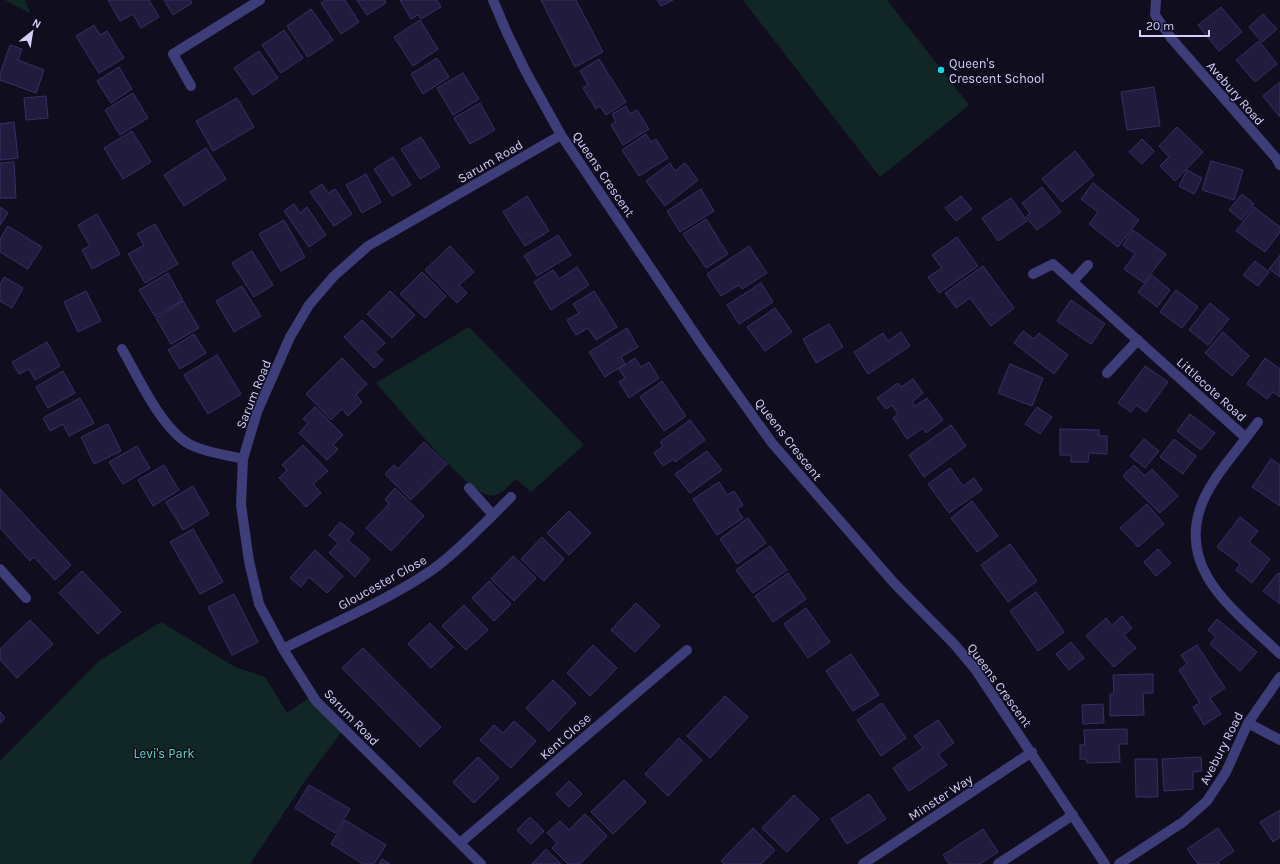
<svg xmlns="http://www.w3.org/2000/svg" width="1280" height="864" viewBox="0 0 1280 864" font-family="Karla,sans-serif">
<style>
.green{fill:#112726}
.building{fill:#211c3d;stroke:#382f67}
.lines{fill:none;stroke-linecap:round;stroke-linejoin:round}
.lane{stroke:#3d3d79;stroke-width:10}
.street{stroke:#3d3d79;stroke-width:10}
.poi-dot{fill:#13d6e3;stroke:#100e1e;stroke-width:1.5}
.labels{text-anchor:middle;stroke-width:3;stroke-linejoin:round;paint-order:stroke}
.poi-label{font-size:13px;fill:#d2cffb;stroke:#100e1e;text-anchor:start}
.street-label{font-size:13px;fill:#d2cffb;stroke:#100e1e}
.park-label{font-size:13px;fill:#62d4b3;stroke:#100e1e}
</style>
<rect width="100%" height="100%" fill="#100e1e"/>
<path class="green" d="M5,0H25L30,13Z
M743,0H887L969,105L880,177Z
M469,327L584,445L531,492L516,479C508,486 499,498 488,495C465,490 396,405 376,383Z
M161,622L235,667L265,677L287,713L309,698L342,731L307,778L250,864H0V761L99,661Z"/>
<path class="building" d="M108,0H149L159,17L141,28L133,14L120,21Z
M164,0H190L192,3L173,15Z
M326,0H345L359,22L341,34L321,3Z
M357,0H385L386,3L367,15Z
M400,0H437L441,7L421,19L418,15L411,19Z
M541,0H576L603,52L575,67Z
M657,0H673L661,6Z
M1221,7L1242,32L1219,51L1198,25Z
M311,9L333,40L308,57L287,26Z
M1263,14L1277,29L1262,42L1249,27Z
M420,20L438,49L413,66L394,37Z
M94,25L100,35L107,31L124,58L99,73L76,36Z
M284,30L303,58L281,73L262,45Z
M1259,41L1277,64L1255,82L1236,60Z
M10,45L22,49L18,60L44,70L36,93L0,80V74Z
M259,51L278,78L253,95L234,68Z
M437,58L449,77L423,94L411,74Z
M599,59L626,102L606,115L600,106L596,109L583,88L588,85L580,71Z
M119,67L132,89L111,103L97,81Z
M463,73L479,99L453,115L437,88Z
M1280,82V117L1263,96Z
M1154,87L1160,126L1127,130L1121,92Z
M133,93L148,118L120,135L105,110Z
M46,96L48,118L26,120L24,98Z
M237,98L254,127L213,151L196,121Z
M480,103L495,130L470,144L454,118Z
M626,106L630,114L637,110L649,129L623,145L611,125L616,122L612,114Z
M14,122L18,158L0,160V124Z
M1177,127L1203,152L1175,181L1160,166L1169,157L1159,146Z
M132,131L151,162L123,179L104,148Z
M646,134L651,142L656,139L668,158L639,176L622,150Z
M421,137L440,167L420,179L401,149Z
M1142,139L1154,151L1142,164L1129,152Z
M206,148L226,179L184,206L164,175Z
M1075,151L1094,175L1062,202L1042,179Z
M393,157L411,185L392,196L374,169Z
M1211,161L1243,170L1234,200L1202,190Z
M14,162L16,198H0V163Z
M670,163L675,171L685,163L698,180L665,206L646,181Z
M1187,170L1202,178L1194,194L1179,186Z
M366,174L381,202L362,213L346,185Z
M1093,183L1139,220L1118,247L1089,224L1098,212L1081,199Z
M322,184L328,193L335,189L352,214L334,226L310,192Z
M1042,187L1061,212L1037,230L1026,217L1030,213L1022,203Z
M701,189L714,211L680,232L667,211Z
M1242,194L1254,204L1241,220L1229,210Z
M527,196L549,231L525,246L503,212Z
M961,196L972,209L956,221L945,208Z
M1011,198L1027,221L998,241L982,218Z
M294,204L300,213L307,207L326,235L309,247L284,211Z
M0,207L8,213L0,225Z
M1254,207L1280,227V232L1265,252L1236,231Z
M97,214L120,254L92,269L82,250L90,246L78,225Z
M706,219L728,254L706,268L683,234Z
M284,220L305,257L281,271L259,234Z
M155,224L178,264L145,283L128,254L144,245L137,234Z
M8,226L42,247L28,269L0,252V239Z
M1133,230L1166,254L1144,283L1124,269L1135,254L1123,245Z
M558,235L571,255L537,276L524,256Z
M957,237L978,266L939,293L928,277L942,268L932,255Z
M450,246L474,272L459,285L467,293L457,303L425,270Z
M749,246L767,273L742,289L739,285L721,296L707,274Z
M252,251L273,285L254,297L232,263Z
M1280,255V277L1269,269Z
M1255,261L1269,272L1258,286L1243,275Z
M983,266L1014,308L991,326L970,298L956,308L945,293Z
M577,267L589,285L551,310L534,282L553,270L559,279Z
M422,272L446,296L425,318L400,294Z
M168,273L183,300L155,316L139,290Z
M1152,275L1170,290L1157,307L1138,292Z
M4,277L23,288L12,308L0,301V285Z
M761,283L773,302L739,324L727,305Z
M242,286L261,316L234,332L216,301Z
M1176,290L1198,307L1182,328L1160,312Z
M86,291L101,321L78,332L64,302Z
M390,291L415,315L392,338L367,314Z
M594,291L617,327L596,340L588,328L576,335L567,320L579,313L573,304Z
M1071,300L1105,324L1091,344L1057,321Z
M183,301L199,328L171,344L156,318Z
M1210,303L1229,319L1208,345L1189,330Z
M775,308L792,332L765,351L747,327Z
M362,320L385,343L375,352L383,360L374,368L344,337Z
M829,324L843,347L816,363L803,339Z
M627,328L638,347L621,357L625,364L605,377L589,352Z
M1023,331L1034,339L1039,333L1068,355L1054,374L1014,343Z
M901,332L910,346L868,374L854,352L883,333L888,341Z
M1223,332L1249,356L1232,376L1205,353Z
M194,334L206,353L180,369L168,350Z
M47,342L60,366L35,380L29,369L19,374L12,362Z
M217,355L241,394L208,414L184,375Z
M342,358L367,384L356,395L362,402L348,416L342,409L331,420L306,394Z
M635,358L641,367L649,362L659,378L629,398L619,382L625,378L619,369Z
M1265,358L1280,369V397L1273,392L1267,399L1247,384Z
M1010,364L1043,378L1032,406L998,393Z
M1145,366L1168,382L1146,412L1136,405L1131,412L1118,403Z
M63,371L75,393L48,408L36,387Z
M913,379L923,393L912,402L915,406L927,398L943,420L926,433L923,428L907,439L893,418L898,414L892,405L886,409L877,398L898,383L901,387Z
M662,381L686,416L664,431L640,397Z
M80,398L94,423L69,436L63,424L50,431L43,418Z
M315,407L343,435L333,445L338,449L327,460L299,433L308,423L303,419Z
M1037,407L1052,417L1040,434L1025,424Z
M1190,414L1215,433L1201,450L1177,431Z
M690,420L705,440L675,462L673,459L663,466L654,453L663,446L660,442Z
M108,424L121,451L94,464L81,437Z
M951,425L966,446L924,477L909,455Z
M1060,429L1099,430V436H1107V454L1089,453L1088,462H1071V455H1060Z
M1144,439L1159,451L1145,468L1130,456Z
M1174,439L1196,456L1183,474L1160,457Z
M424,442L447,464L411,500L385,474L394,465L398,469Z
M303,445L328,471L313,484L321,493L306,507L279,478L287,470L282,465Z
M137,446L150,468L123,484L109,462Z
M707,451L722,470L690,493L675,474Z
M1271,459L1280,465V506L1252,487Z
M164,465L179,490L153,506L138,480Z
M1134,465L1145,476L1152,469L1178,496L1160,513L1123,476Z
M950,468L963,486L974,478L982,490L949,513L928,484Z
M719,482L727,495L734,491L743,505L737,509L743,518L717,535L693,499Z
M193,486L209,514L183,530L166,502Z
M395,488L424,516L391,551L366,528L389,504L385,499Z
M0,489L71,565L55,580L34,557L30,561L0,528Z
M972,501L998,536L977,552L951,518Z
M1147,504L1164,524L1138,547L1120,528Z
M569,511L591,533L569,555L547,533Z
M1240,517L1258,531L1249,542L1270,559L1252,583L1236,570L1240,564L1217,547Z
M748,518L766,543L737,564L720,539Z
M340,522L354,533L348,540L370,559L355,577L329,553L338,543L329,535Z
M193,529L223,582L200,594L170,542Z
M542,537L564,559L544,581L521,559Z
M1010,544L1037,581L1008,602L981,565Z
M770,546L787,570L753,593L736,570Z
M1158,549L1171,563L1156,576L1144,562Z
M315,550L343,576L327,593L309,577L301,587L290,578Z
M513,556L536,578L514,601L491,579Z
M82,571L121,612L98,634L59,593Z
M788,573L806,599L773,622L755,596Z
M1278,573L1280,574V604L1263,591Z
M489,581L511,604L494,621L472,598Z
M1036,592L1064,632L1038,651L1010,611Z
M234,594L258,642L232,655L208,607Z
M636,603L660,626L635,652L611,630Z
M464,605L488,630L466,650L442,626Z
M806,608L830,642L808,658L784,624Z
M1122,616L1132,628L1124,635L1136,648L1114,667L1086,636L1106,618L1112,625Z
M1217,619L1257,652L1240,671L1210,644L1216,637L1208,630Z
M30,620L53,644L17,678L0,660V649Z
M430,623L453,647L431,668L408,644Z
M1071,642L1084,658L1069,670L1056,654Z
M593,645L617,668L590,696L567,673Z
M1197,645L1225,688L1210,698L1221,714L1204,725L1193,707L1200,703L1179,670L1187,664L1181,655Z
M363,648L441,727L420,747L342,668Z
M851,654L879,695L853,711L826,671Z
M1153,674V693H1143L1144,715L1110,716V694H1114L1113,675Z
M553,680L576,703L549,731L526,708Z
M725,696L748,717L710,758L687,736Z
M882,703L906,738L881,756L857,720Z
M1103,704L1104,723L1083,724L1082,705Z
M0,712L5,718L0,723Z
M938,720L954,743L938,754L947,765L909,791L893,768L923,748L914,736Z
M514,721L536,741L511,768L480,740L494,725L503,733Z
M1127,729V744H1119L1120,762L1087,763L1086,759H1080V745H1085L1084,730Z
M679,738L702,760L668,796L645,774Z
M478,757L499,778L474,803L453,782Z
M1201,757L1202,771L1193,772V789L1164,791L1162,759Z
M1135,759H1157L1158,797H1136Z
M624,780L646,802L613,834L591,812Z
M569,781L582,794L569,807L556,794Z
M309,785L350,809L335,833L295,808Z
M869,794L886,819L847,844L831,819Z
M794,795L819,819L787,852L762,828Z
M1280,810V837L1273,842L1260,822Z
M585,814L607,836L580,864H568L552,848L557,843L547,833L560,821L569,830Z
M530,817L544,831L531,844L517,830Z
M345,820L386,845L374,864H363L331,844Z
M753,828L775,850L761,864H724L721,861Z
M1218,828L1234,851L1218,862L1220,864H1198L1187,849Z
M983,829L998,852L980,864H949L943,855Z
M546,849L561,864H532Z
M382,859L390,864H379Z"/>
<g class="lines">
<path class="lane" d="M1156,0L1155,15L1171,38
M998,864L1073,815"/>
<path class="street" d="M493,0L507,33L526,72L561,135L703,346L772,443L894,583L955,645L975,669L1105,864
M1171,38L1276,158L1280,165
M191,86L173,54L260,0
M1033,274L1053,264L1246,438C1231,458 1213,478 1203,501C1174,570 1236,611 1280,654
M1073,281L1088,265
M122,349C139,378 163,433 193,446C209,453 227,455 243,459
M1107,373L1138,340
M1246,438L1258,422
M493,515L511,497
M0,569L26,598
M283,649C331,624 384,602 429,572C453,556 473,534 493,515L469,488
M1248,723L1280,740
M460,843L687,650
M481,864L316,701L283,649L259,604L249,561L241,505L243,459L257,412L290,337L309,305L334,276L368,246L561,135
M863,864L1032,752
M1119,864L1183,822L1207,801L1226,772L1248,723L1280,677"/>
</g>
<circle class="poi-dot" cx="941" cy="70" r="4"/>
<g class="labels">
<g class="poi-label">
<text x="949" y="68">Queen's<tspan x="949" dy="15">Crescent School</tspan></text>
</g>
<g class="street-label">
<text transform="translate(1236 93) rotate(49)" y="5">Avebury Road</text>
<text transform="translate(490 161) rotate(-30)" y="5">Sarum Road</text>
<text transform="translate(604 174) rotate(56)" y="5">Queens Crescent</text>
<text transform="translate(1212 389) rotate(42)" y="5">Littlecote Road</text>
<text transform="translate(253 394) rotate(-68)" y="5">Sarum Road</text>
<text transform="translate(789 439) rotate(52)" y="5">Queens Crescent</text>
<text transform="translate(382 582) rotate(-29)" y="5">Gloucester Close</text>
<text transform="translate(1000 685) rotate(54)" y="5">Queens Crescent</text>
<text transform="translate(352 717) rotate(46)" y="5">Sarum Road</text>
<text transform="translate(565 736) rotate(-41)" y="5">Kent Close</text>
<text transform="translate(1221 748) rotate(-63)" y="5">Avebury Road</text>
<text transform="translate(940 797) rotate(-33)" y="5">Minster Way</text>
</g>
<g class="park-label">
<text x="164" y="758">Levi's Park</text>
</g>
</g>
<g transform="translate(32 32) rotate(30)" stroke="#100e1e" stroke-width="3" paint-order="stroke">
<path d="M0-3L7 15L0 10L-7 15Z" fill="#d2cffb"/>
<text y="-6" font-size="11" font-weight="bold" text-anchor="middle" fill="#d2cffb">N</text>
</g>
<path d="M1140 30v6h69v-6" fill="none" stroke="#d2cffb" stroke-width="2"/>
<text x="1146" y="30" font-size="12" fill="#d2cffb" stroke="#100e1e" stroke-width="3" paint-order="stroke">20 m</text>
</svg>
